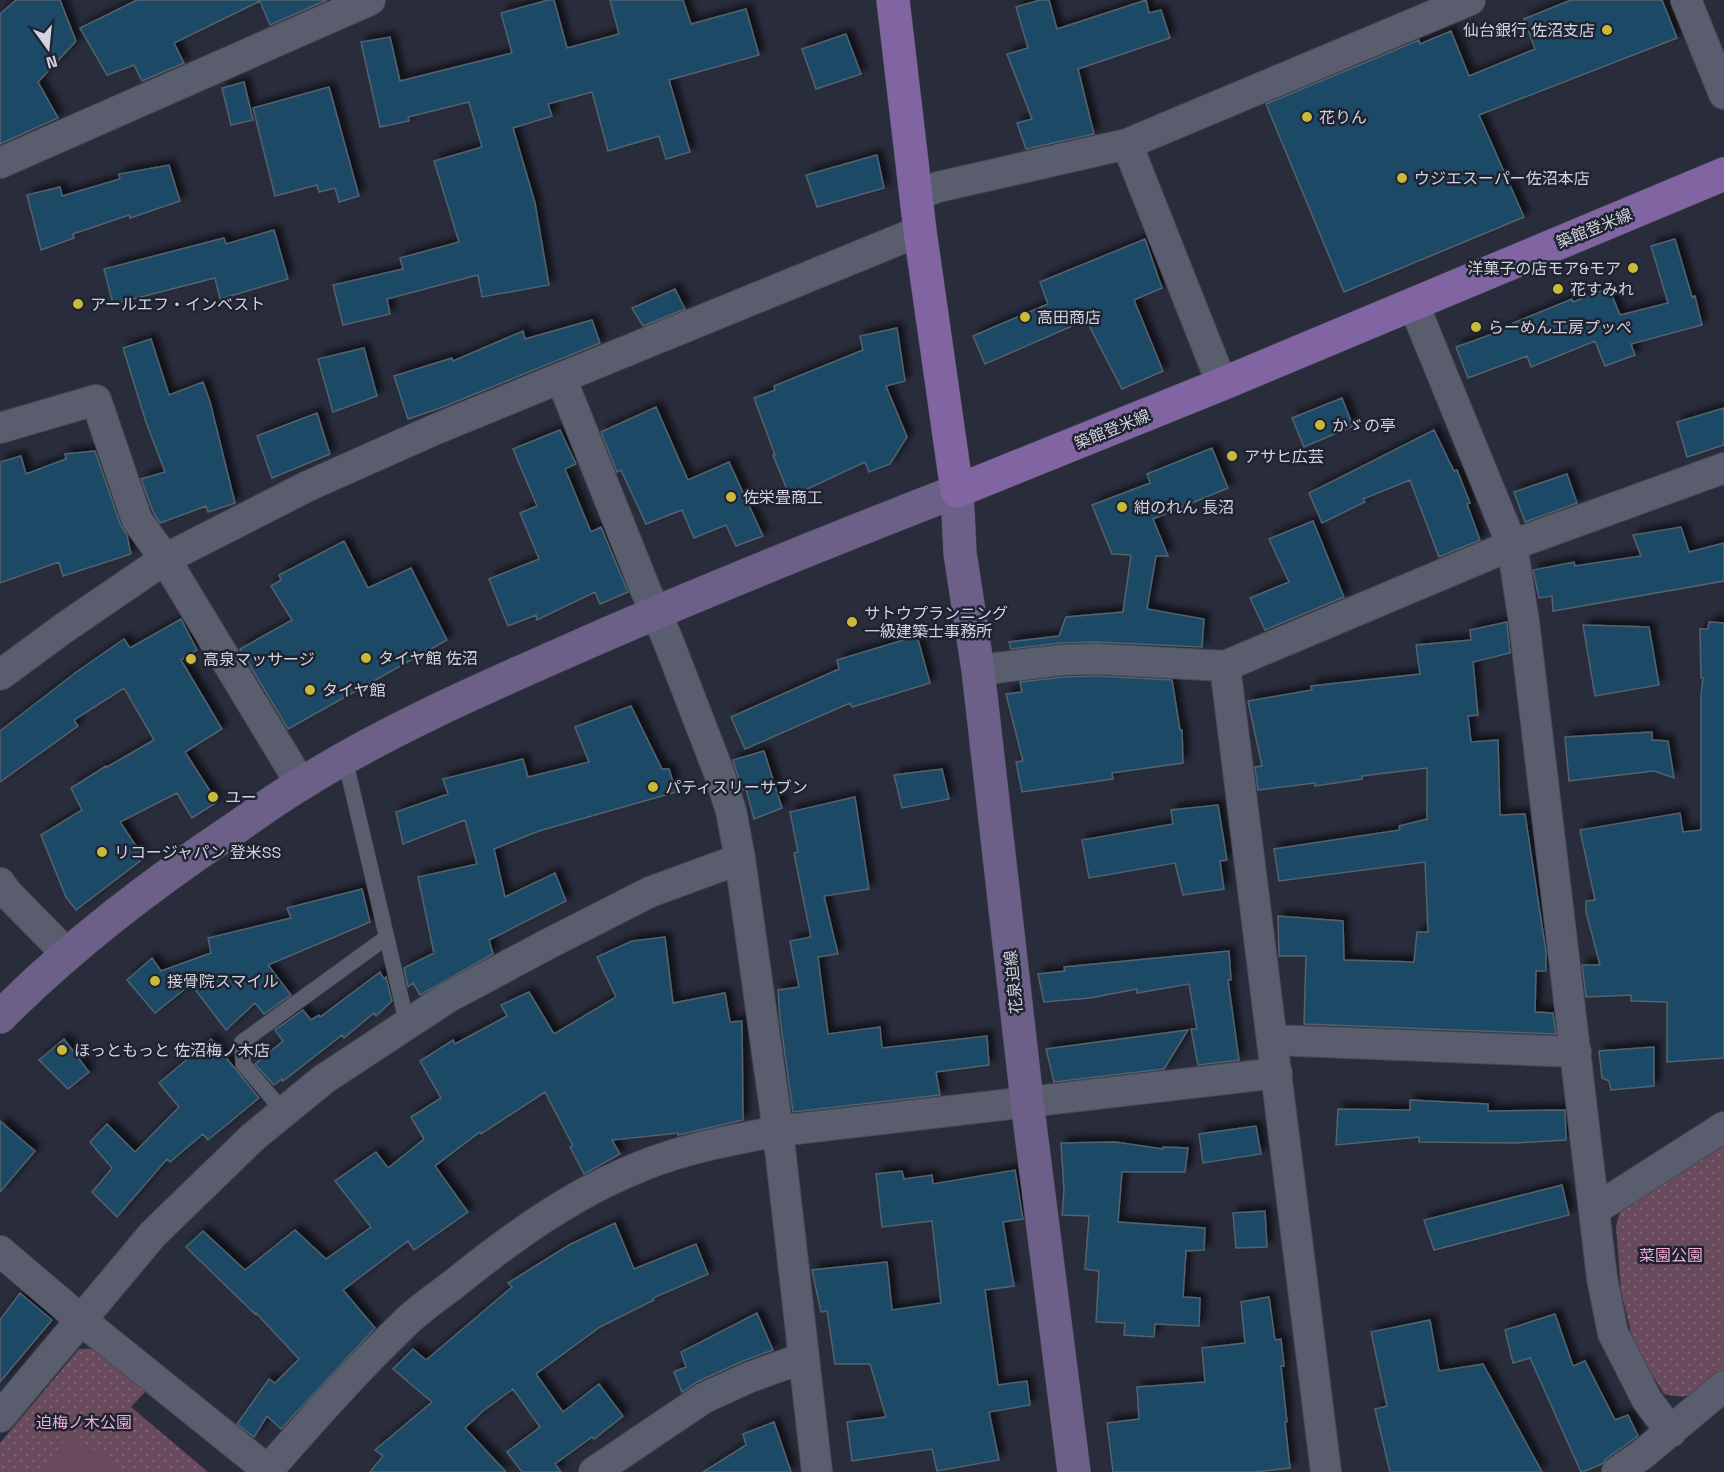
<svg xmlns="http://www.w3.org/2000/svg" width="1724" height="1472" viewBox="0 0 1724 1472" font-family="'Space Grotesk','Noto Sans JP',sans-serif">
<style>
.grass{fill:url(#grass-dots)}
.pitch{fill:#694a5c}
.building{fill:#1d4965;stroke:#52626e;stroke-width:1.5;filter:url(#shadow)}
.lines{fill:none;stroke-linecap:round;stroke-linejoin:round}
.lane-casing{stroke:#474a56;stroke-width:16}
.street-casing{stroke:#474a56;stroke-width:32}
.secondary-casing{stroke:#474a56;stroke-width:34}
.primary-casing{stroke:#474a56;stroke-width:34}
.lane{stroke:#595d6e;stroke-width:15}
.street{stroke:#595d6e;stroke-width:30}
.secondary{stroke:#6d6088;stroke-width:33}
.primary{stroke:#8164a2;stroke-width:33}
.poi-dot{fill:#c9ba3a;stroke:#1f2331;stroke-width:2}
.labels{text-anchor:middle;stroke-width:5;stroke-linejoin:round;paint-order:stroke}
.poi-label{font-size:16px;fill:#d1d3dd;stroke:#1f2331;text-anchor:start}
.street-label{font-size:16px;fill:#d1d3dd;stroke:#1f2331}
.park-label{font-size:16px;fill:#f2acd5;stroke:#1f2331}
</style>
<defs>
<pattern id="grass-dots" width="8" height="8" patternUnits="userSpaceOnUse" patternTransform="scale(1.5)"><rect width="8" height="8" fill="#694a5c"/><path d="M2 2h.1M6 6h.1" fill="none" stroke="#7d6373" stroke-width="1.8" stroke-linecap="round"/></pattern>
<filter id="shadow"><feDropShadow dx="5.5" dy="-5.5" stdDeviation="3" flood-color="#0009"/></filter>
</defs>
<rect width="100%" height="100%" fill="#292c3b"/>
<path class="grass" d="M1724,1142V1370C1702,1389 1695,1402 1664,1394L1634,1345L1621,1291L1616,1226L1620,1212L1632,1202Z
M103,1348L148,1389L131,1407L208,1472H0V1443L79,1349Z"/>
<path class="pitch" d="M72,1432L121,1472H39Z"/>
<path class="building" d="M16,0H60L76,41L38,82L58,118L0,144V14Z
M137,0H327L270,25L260,1L174,43L184,63L142,81L134,65L107,75L80,28Z
M548,0H554L567,48L619,34L610,0H683L691,24L746,9L759,55L669,80L690,152L666,159L659,136L608,151L592,92L548,104L552,116L513,128L535,203L549,285L482,297L478,275L387,299L390,314L343,325L333,285L403,269L400,258L459,242L434,161L482,147L469,102L408,117L409,121L380,127L361,42L390,37L400,81L512,53L501,13Z
M1040,0H1049L1057,29L1146,0L1149,13L1161,10L1170,38L1078,69L1094,134L1026,149L1017,123L1032,119L1007,54L1028,48L1016,7Z
M1571,0H1662L1677,38L1479,115L1524,217L1344,292L1266,104L1419,40L1420,44L1451,31L1469,76L1535,49L1524,19Z
M846,34L861,74L816,89L802,49Z
M244,82L253,120L231,125L222,88Z
M329,87L359,196L339,202L335,188L319,192L317,185L275,196L253,108Z
M877,155L884,188L817,207L806,175Z
M169,165L180,201L130,218L129,215L73,234L74,238L41,250L27,195L60,187L62,196L120,179L119,174Z
M274,230L288,279L220,299L215,278L113,304L104,269L224,238L226,244Z
M1145,239L1162,288L1134,300L1163,371L1122,389L1086,320L985,364L973,336L1048,304L1040,282Z
M1675,239L1692,297L1695,296L1702,325L1631,344L1635,355L1605,366L1595,341L1531,367L1527,356L1468,378L1456,347L1515,326L1513,323L1572,299L1573,302L1609,288L1620,315L1668,303L1651,246Z
M675,289L685,309L643,326L632,308Z
M592,320L600,343L443,407L408,419L394,376L452,358L453,361L523,331L525,339Z
M897,328L905,381L886,386L907,437L890,464L869,472L865,462L790,497L773,455H775L754,398L775,390L774,386L863,350L860,336Z
M151,339L169,395L203,382L210,402L235,503L208,512L206,506L160,523L153,512L141,479L165,472L146,422L123,348Z
M364,348L377,396L333,412L318,359Z
M1342,398L1353,426L1304,447L1292,418Z
M656,407L688,480L729,462L763,536L736,546L726,525L694,538L682,510L646,524L621,470L617,472L601,432Z
M1724,408V445L1687,457L1677,422Z
M317,413L330,454L272,478L257,436Z
M560,430L576,464L565,469L591,532L601,527L628,592L600,604L595,592L537,620L536,615L508,626L489,579L539,559L520,513L537,506L513,449Z
M1434,430L1454,471L1457,470L1470,503L1467,504L1480,540L1439,557L1410,480L1363,499L1365,502L1322,523L1309,493Z
M1212,448L1228,488L1153,519L1168,556H1156L1147,609L1204,619L1202,647L1096,642L1060,643L1011,649L1009,642L1059,636L1066,617L1123,612L1131,555L1112,554L1092,505L1150,483L1147,474Z
M95,451L121,526L127,535L131,554L63,576L59,562L0,583V462L21,456L26,474L66,459L65,454Z
M1567,474L1577,503L1525,522L1514,492Z
M1313,521L1344,597L1265,630L1250,598L1289,582L1269,539Z
M1681,527L1689,552L1724,543V581L1553,611L1552,596L1539,598L1533,570L1574,562L1575,566L1641,556L1633,535Z
M344,541L368,588L411,568L447,640L288,729L240,649L292,620L271,586L281,580L279,575Z
M181,619L197,650L181,660L222,729L185,752L217,802L192,818L177,793L120,822L144,858L76,910L66,897L41,835L82,810L71,788L106,766L107,767L154,740L124,688L74,720L78,726L0,782V731L75,673L124,639L130,648Z
M1507,622L1510,653L1473,662L1478,715L1468,716L1471,742L1498,740L1500,815L1525,814L1546,952V971H1536L1535,1012L1553,1013L1556,1034L1304,1024L1306,956H1279L1278,916L1343,921L1344,960L1414,962L1417,932H1428L1425,862L1279,881L1274,849L1400,830L1399,826L1427,819V768L1362,776V779L1315,786V783L1258,790L1255,767L1262,766L1248,701L1312,690L1311,686L1420,674L1416,645L1471,640L1470,630Z
M1709,622L1724,623V1058L1667,1062V1002L1631,1001V995L1586,997L1582,965H1600L1586,912V901L1595,900L1580,830L1680,813L1683,832L1701,830V696L1703,678H1701L1700,629H1708Z
M1583,625L1649,627L1659,685L1595,696Z
M917,636L930,683L852,707L850,703L745,749L731,717L839,669L837,660Z
M1097,676L1172,680L1180,730H1182L1183,763L1112,773L1113,779L1022,792L1016,762L1023,761L1006,694L1022,692L1020,682L1063,677Z
M631,706L662,769H669L676,792L539,831L494,849L505,897L555,873L566,901L489,940L493,954L420,995L413,983L408,987L404,968L434,953L418,877L477,864L465,820L403,844L396,812L448,794L443,779L523,759L528,777L589,762L575,727Z
M1652,732V740L1668,741L1674,778L1654,771L1569,781L1565,737Z
M764,751L782,808L754,819L746,789L742,790L733,760Z
M942,769L949,799L902,808L894,775Z
M855,797L869,889L824,896L838,954L818,957L828,1034L880,1027L882,1048L987,1036L989,1065L936,1072L940,1095L793,1112L780,1019L778,990L799,987L790,941L811,937L794,853L798,852L790,812Z
M1218,805L1227,860L1220,861L1224,889L1183,895L1175,863L1089,878L1082,840L1173,824L1171,810Z
M362,889L370,922L268,965L291,995L264,1014L255,1003L226,1030L191,984L155,1013L127,980L152,958L161,971L211,953L208,938L291,918L287,908Z
M665,937L673,1003L725,993L730,1022L742,1021L743,1120L678,1135V1133L612,1140L620,1154L584,1174L570,1147L573,1146L545,1092L481,1134L480,1132L435,1166L468,1212L414,1250L408,1241L343,1290L375,1328L281,1429L267,1416L254,1437L237,1424L269,1379L275,1383L299,1359L256,1313L255,1314L186,1247L203,1231L245,1270L295,1230L326,1259L371,1227L335,1181L376,1152L388,1168L424,1139L411,1117L441,1098L420,1061L453,1040L455,1044L507,1016L501,1005L529,992L554,1034L616,997L597,957L632,941Z
M1229,951L1231,980H1228L1239,1060L1198,1065L1191,1029H1197L1189,984L1137,993V989L1090,998L1044,1002L1038,974L1065,971L1064,967Z
M380,972L384,979L386,977L392,1001L376,1016L374,1013L344,1038L342,1035L283,1081L282,1079L274,1085L255,1064L283,1041L275,1030L303,1010L311,1020L319,1015L320,1017Z
M1188,1030L1164,1069L1054,1082L1046,1049Z
M64,1039L89,1072L68,1089L39,1060Z
M211,1039L259,1098L208,1140L203,1134L170,1162L167,1159L117,1217L92,1192L112,1168L90,1142L107,1124L135,1152L179,1107L159,1083Z
M1654,1047V1086L1611,1090L1609,1081L1602,1078L1599,1051Z
M1410,1100L1488,1104V1111L1565,1110L1566,1140L1516,1143L1419,1142V1137L1336,1145L1338,1109L1410,1110Z
M0,1121L35,1151L0,1192Z
M1256,1126L1261,1154L1203,1163L1199,1134Z
M1115,1142L1163,1149V1147L1188,1148L1185,1172H1122L1118,1222L1205,1228L1204,1250L1186,1251L1183,1297L1200,1298L1199,1326L1155,1324L1154,1337L1124,1335L1125,1323L1096,1322L1099,1271L1085,1269L1089,1216L1062,1215L1064,1190L1061,1143Z
M1015,1170L1023,1219L1003,1222L1014,1286L985,1290L998,1385L1027,1381L1030,1405L989,1412L999,1460L937,1471L932,1449L852,1461L847,1422L886,1417L870,1364H835L827,1311L821,1312L812,1270L887,1262L892,1310L941,1303L932,1221L882,1227L876,1174L902,1171L904,1179L932,1175L933,1184Z
M1562,1185L1569,1215L1434,1250L1424,1220Z
M1265,1211L1267,1247L1236,1248L1233,1213Z
M615,1223L634,1269L696,1244L708,1274L653,1298L654,1300L600,1327L536,1374L563,1412L599,1384L623,1416L594,1439L592,1437L555,1464L561,1472H522L507,1452L540,1427L513,1389L483,1411L465,1428L506,1472H370L383,1456L375,1450L432,1402L393,1369L413,1349L426,1360L512,1287L508,1283L569,1245Z
M20,1293L52,1320L0,1382V1320Z
M1269,1297L1275,1340L1281,1339L1284,1366H1281L1287,1422H1285L1290,1468L1255,1472H1113L1107,1423L1139,1419L1137,1387L1205,1382L1202,1348L1245,1343L1241,1302Z
M757,1313L773,1350L743,1361L697,1382L682,1392L674,1372L686,1367L681,1352Z
M1555,1314L1573,1366L1585,1361L1615,1420L1628,1415L1638,1436L1607,1458L1602,1464L1583,1472H1581L1530,1358L1513,1363L1505,1330Z
M1430,1320L1439,1371L1483,1364L1542,1472H1390L1375,1409L1387,1406L1371,1332Z
M774,1422L791,1472H703L746,1445L743,1434Z"/>
<g class="lines">
<g class="lane-casing">
<path id="lane" d="M345,759L407,1024
M284,1112L243,1064L242,1042L387,937"/>
</g>
<g class="street-casing">
<path id="street" d="M1686,0L1724,94
M1127,144L1222,384
M0,163L370,0
M917,195L938,187L1127,144L1470,0
M1413,303L1512,545L1524,622L1602,1278L1613,1333L1647,1400L1671,1432
M561,378L646,591L667,638L718,770L731,811L740,859L778,1131L817,1472
M0,428L96,400L137,520L165,559L301,784
M978,670L1062,660L1097,659L1225,666
M0,675L64,628L165,559L308,486L436,429L920,231
M0,883L7,893L68,955
M1272,1040L1576,1052
M1594,1210L1724,1127
M0,1251L81,1320L270,1472
M0,1417L153,1234L253,1137L324,1079L447,998L546,945L650,892L740,859
M268,1470C312,1420 356,1370 404,1324C419,1309 437,1297 454,1284C511,1238 573,1193 642,1166C686,1148 732,1140 778,1131L1277,1073
M594,1472L704,1398L750,1377L803,1358
M1326,1472L1225,666L1512,545L1724,468
M1617,1472L1643,1454L1724,1386"/>
</g>
<g class="secondary-casing">
<path id="secondary" d="M0,1017C71,945 153,883 237,827C258,812 279,797 301,784C386,731 477,691 568,651C696,594 826,542 957,491L960,553L978,670L1027,1101L1074,1472"/>
</g>
<g class="primary-casing">
<path id="primary" d="M893,0L920,231L957,491L1222,384L1724,174"/>
</g>
<use href="#lane" class="lane"/>
<use href="#street" class="street"/>
<use href="#secondary" class="secondary"/>
<use href="#primary" class="primary"/>
</g>
<g class="poi-dot">
<circle cx="1607" cy="30" r="6"/>
<circle cx="1307" cy="117" r="6"/>
<circle cx="1402" cy="178" r="6"/>
<circle cx="1633" cy="268" r="6"/>
<circle cx="1558" cy="289" r="6"/>
<circle cx="78" cy="304" r="6"/>
<circle cx="1025" cy="317" r="6"/>
<circle cx="1476" cy="327" r="6"/>
<circle cx="1320" cy="425" r="6"/>
<circle cx="1232" cy="456" r="6"/>
<circle cx="731" cy="497" r="6"/>
<circle cx="1122" cy="507" r="6"/>
<circle cx="852" cy="622" r="6"/>
<circle cx="366" cy="658" r="6"/>
<circle cx="191" cy="659" r="6"/>
<circle cx="310" cy="690" r="6"/>
<circle cx="653" cy="787" r="6"/>
<circle cx="213" cy="797" r="6"/>
<circle cx="102" cy="852" r="6"/>
<circle cx="155" cy="981" r="6"/>
<circle cx="62" cy="1050" r="6"/>
</g>
<g class="labels">
<g class="poi-label">
<text x="1595" y="36" text-anchor="end">仙台銀行 佐沼支店</text>
<text x="1319" y="123">花りん</text>
<text x="1414" y="184">ウジエスーパー佐沼本店</text>
<text x="1621" y="274" text-anchor="end">洋菓子の店モア&amp;モア</text>
<text x="1570" y="295">花すみれ</text>
<text x="90" y="310">アールエフ・インベスト</text>
<text x="1037" y="323">高田商店</text>
<text x="1488" y="333">らーめん工房プッぺ</text>
<text x="1332" y="431">かゞの亭</text>
<text x="1244" y="462">アサヒ広芸</text>
<text x="743" y="503">佐栄畳商工</text>
<text x="1134" y="513">紺のれん 長沼</text>
<text x="864" y="619">サトウプランニング<tspan x="864" dy="18">一級建築士事務所</tspan></text>
<text x="378" y="664">タイヤ館 佐沼</text>
<text x="203" y="665">高泉マッサージ</text>
<text x="322" y="696">タイヤ館</text>
<text x="665" y="793">パティスリーサブン</text>
<text x="225" y="803">ユー</text>
<text x="114" y="858">リコージャパン 登米SS</text>
<text x="167" y="987">接骨院スマイル</text>
<text x="74" y="1056">ほっともっと 佐沼梅ノ木店</text>
</g>
<g class="street-label">
<text transform="translate(1594 228) rotate(-22)" y="6">築館登米線</text>
<text transform="translate(1112 429) rotate(-22)" y="6">築館登米線</text>
<text transform="translate(1013 982) rotate(-96)" y="6">花泉迫線</text>
</g>
<g class="park-label">
<text x="1671" y="1261">菜園公園</text>
<text x="84" y="1428">迫梅ノ木公園</text>
</g>
</g>
<g transform="translate(48 48) rotate(165)" stroke="#1f2331" stroke-width="4.5" paint-order="stroke">
<path d="M0-4.5L10 22L0 15L-10 22Z" fill="#d1d3dd"/>
<text y="-9" font-size="16" font-weight="bold" text-anchor="middle" fill="#d1d3dd">N</text>
</g>
</svg>
